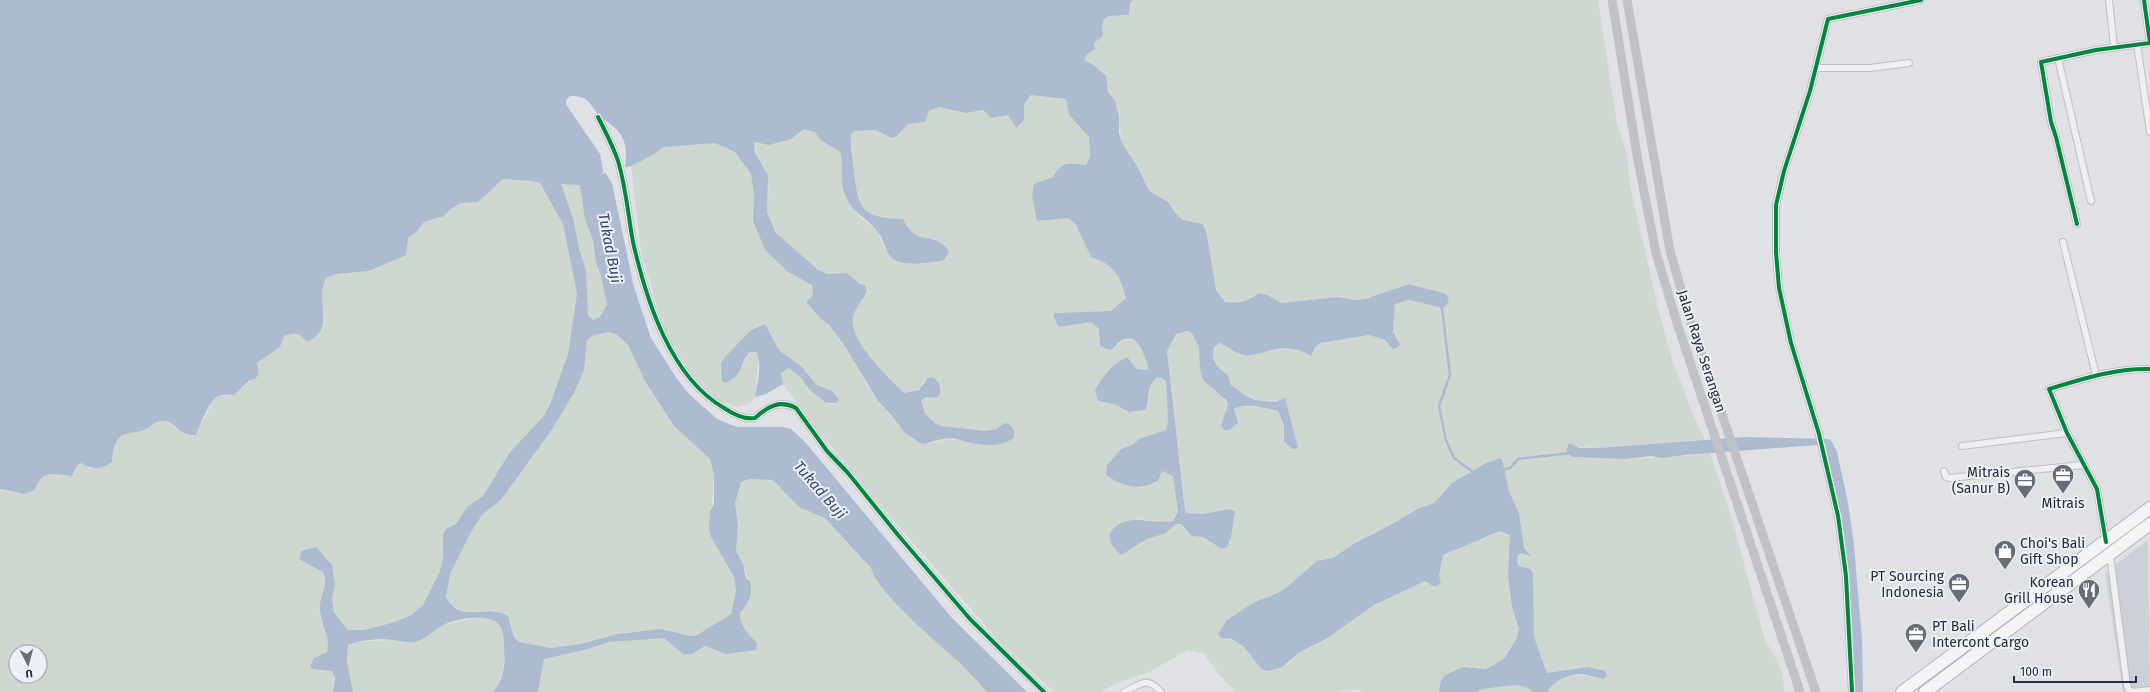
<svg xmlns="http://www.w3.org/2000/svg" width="2150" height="692" viewBox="0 0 2150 692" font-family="'Fira Sans',sans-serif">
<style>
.built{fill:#cdd0d8}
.green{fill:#ced8d0;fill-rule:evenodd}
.water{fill:#adbbd0;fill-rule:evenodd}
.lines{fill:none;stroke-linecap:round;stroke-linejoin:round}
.stream{stroke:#adbbd0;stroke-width:2.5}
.river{stroke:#adbbd0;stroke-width:15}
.street-casing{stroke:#bebfc3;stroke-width:8}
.highway-casing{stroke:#b1b4b9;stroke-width:14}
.street{stroke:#efeff1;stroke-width:6}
.secondary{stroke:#c0c2c7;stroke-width:9}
.highway{stroke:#f3f4f5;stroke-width:12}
.cycleway-casing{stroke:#eceff5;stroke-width:6}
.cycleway{stroke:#00873e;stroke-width:4}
.labels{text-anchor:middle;stroke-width:4;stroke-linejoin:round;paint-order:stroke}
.street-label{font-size:14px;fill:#272d3d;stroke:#eceff5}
.poi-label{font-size:14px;fill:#272d3d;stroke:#eceff5;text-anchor:end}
.water-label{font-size:15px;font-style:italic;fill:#314971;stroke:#eceff5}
</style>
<rect width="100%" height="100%" fill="#dfe1e5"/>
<path class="built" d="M2148,540L2150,692H2123L2105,573Z"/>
<path class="green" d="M1133,0H1598L1617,124L1627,154L1630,185L1658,308L1672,359L1695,420L1705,440L1599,448L1576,447L1572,457C1619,460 1664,459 1710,453L1731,516L1765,641C1777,657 1784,672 1784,692H1548C1555,674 1581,673 1597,678L1588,667L1547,673L1534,637L1530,569L1519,566L1517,562V556L1521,553L1530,555L1524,548L1519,513L1509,491L1503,463H1486L1448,486L1434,503L1418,508L1385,528L1355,543L1333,558L1317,561L1282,591L1263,598L1226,638C1243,641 1253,658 1262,670L1288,664L1300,652L1322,642L1374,605L1425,581L1429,584L1439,576L1443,555L1500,531L1510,534L1512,607L1519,629L1516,639L1505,658L1490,667L1485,669L1463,667L1445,675L1441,680L1439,692H1363L1357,689L1336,692H1236L1223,679L1203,653L1188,650L1149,672L1117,683L1101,692H1054L1000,642L900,528L815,427L783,384L780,373L789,368C802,378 812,394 826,403C829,405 832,404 836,403L832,391L817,385L802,367L779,350L765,324L751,330L724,358L734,379L750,352H756L759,356L755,397L750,403L738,407L718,400L691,374L663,327L641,251L631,166L651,156L664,147L715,143L735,152L751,174L754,195L753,221L765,250L812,285L813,295L806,302C818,316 833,327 843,343C856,361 864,384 878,401C892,418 905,431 922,444L950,439L989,445L1009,441L1005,423L996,429L986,431L942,426L936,424L925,414L922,410L921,399L925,397L937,398L941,389L937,380L924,381L919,390L904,393C888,377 846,340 853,315C856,305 870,296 865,285L860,284L847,273C840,273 832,275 825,274C808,269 769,231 767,213C766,204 770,194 768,185C765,169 756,157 754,141L791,139L804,128L815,132L821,142L840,152L843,160L844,189L859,216L878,232L884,247L898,262C910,263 939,265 948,256C945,231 926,244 911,233C907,230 905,224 903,219C863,218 858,210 854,172C853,159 850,148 851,135L854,131L876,130L891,138L897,136L908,124L925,122L929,111L939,107L966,113L983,110L991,118L1008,115L1015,128L1024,120V104L1031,95L1066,99L1069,115L1089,137L1090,157L1086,165C1069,163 1062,160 1053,177L1034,184L1032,195L1037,221L1069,218L1076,225L1091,257C1114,265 1120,276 1126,298L1111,311L1055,313L1054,318L1059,327L1091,321L1099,329L1100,346L1114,348C1123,340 1127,339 1138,341C1143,347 1149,362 1147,370C1139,371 1134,368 1131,361L1106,372L1095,390L1098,401L1114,404L1129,412L1144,410C1151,399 1144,390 1157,377L1162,378L1166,381L1168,420L1166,430L1139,439L1132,445L1121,449L1154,484L1158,481L1162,471L1173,476L1178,512L1173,521L1163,523L1137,519L1135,548L1149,538L1164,534L1176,524H1181C1187,534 1193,534 1203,537C1214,541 1212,546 1227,547L1235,517L1230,509L1203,514L1187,513L1185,511L1167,351C1170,338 1178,328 1192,333L1199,348L1200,369L1213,390L1222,396L1228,405L1221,425L1238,406L1262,407L1278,411L1284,425L1283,436L1296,437C1287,421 1293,413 1280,399C1269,406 1236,396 1231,384C1230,381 1230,379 1228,375C1217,369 1209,358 1215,346L1220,343L1229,350L1258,354L1268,350L1302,349L1315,347L1320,343L1369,335L1385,340L1388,345L1400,344L1393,332L1395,300L1389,297L1354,300L1339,297L1281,303L1268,295L1259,293C1248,301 1239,304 1226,302L1216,290L1207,235L1183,220L1176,214L1168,202L1149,191L1137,166L1122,143L1117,106L1108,92L1106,77L1094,65L1084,60L1086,55L1095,49L1094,43L1103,36L1102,25L1104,19L1109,16L1129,15L1130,3Z
M503,179L531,181L540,183L563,224L576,278L577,293L568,354L550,404L543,417L510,452L483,496L468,506L459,522L443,535V557L440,571L423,605L411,615L395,622L364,630H348L334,613L332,599L335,584L332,565L316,547L299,559L323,572C329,589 318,599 320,616C322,629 331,638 327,652L314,658L334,674L333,692H0V490L24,494L35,490C42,469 53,474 72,475L77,465L81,463L91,469L112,462L114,445L121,436L126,433L143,430L156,421H167L185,435L199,424L206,416L213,400L218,396L234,395L259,374L257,363L280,347L284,336L294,332L300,334L324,314L321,288L326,278L336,274L369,271L417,231L424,222L444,216L452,208L461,203L478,202ZM16,652H40V676H16Z
M560,184H580L595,248L596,262L601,276L607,305L599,318L593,320L588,315L586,271Z
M609,332L616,334L628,345L645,381L674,426L710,459L714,475L710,535L734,577L736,591L731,614L697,635L690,636L661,629L617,634L581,644L551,648L519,643L514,637L511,623L495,610C476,612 457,617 446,597L450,574L471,532L482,515L501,500L553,428L575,391L584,370L587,340L594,335Z
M748,479L773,480L799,507L825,518L871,568C877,592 940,644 960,663C969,672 978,682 987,692H538L544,659L588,649L609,642L641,638H664L684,655L692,654L705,646L719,652L747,633L742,627L740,613L749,602L746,571L736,551L738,526L735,503L741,481Z
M478,617C483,617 489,617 493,619C513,629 505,679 493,692H353L347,661L348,645L355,642L392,640L408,643L415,641L429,635L441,626Z
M1516,685L1526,687L1533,692H1477L1482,689Z"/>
<path class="water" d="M0,0H1133L1130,3L1129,15L1109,16L1104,19L1102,25L1103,36L1094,43L1095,49L1086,55L1084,60L1094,65L1106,76L1108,92L1115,101L1119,117V133L1122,143L1137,166L1149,191L1168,202L1176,214L1183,220L1203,224L1207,235L1216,290L1225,302C1239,304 1248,301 1259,293L1268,295L1281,303L1339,297L1354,300L1389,297L1395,300L1393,332L1400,344L1397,348L1392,349L1385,340L1369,335L1320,343L1315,347L1311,356C1299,347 1281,347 1267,351C1260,353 1253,356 1245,355C1235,353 1229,348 1220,343L1215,346C1209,358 1217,369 1228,375L1231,385L1246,396L1255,400L1275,402L1285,398L1298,448L1292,449L1284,441V425L1278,411C1266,408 1245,402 1234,409L1238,423L1229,430H1224L1221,425L1228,405L1226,400L1203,380L1200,369L1199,348L1192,333L1187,331L1176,334L1167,351L1185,511L1187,513L1203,514L1230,509L1235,512L1231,537L1227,547L1222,549L1203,537L1192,536L1181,524H1176L1164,534L1149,538L1121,555C1114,548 1104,538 1113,529C1129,512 1153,525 1173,521L1178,512L1173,476L1162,471L1158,481C1139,491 1124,487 1106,475L1107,465L1121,449L1132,445L1139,439L1166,430L1168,420L1166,381L1162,378L1157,377C1144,390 1151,399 1145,410L1129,412L1114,404L1098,401L1095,390C1103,375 1111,365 1127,357L1137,369L1147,370C1149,364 1146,361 1144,355C1141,346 1135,334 1122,340C1117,343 1115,348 1110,350L1100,346L1099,329L1091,322L1059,327L1054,318V313L1111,311L1126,298C1120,275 1114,265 1091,257L1076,225L1069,218L1037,221L1032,195L1034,184L1053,177C1062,160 1069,163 1086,165L1090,157L1089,137L1069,115L1066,99L1031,95L1024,104V120L1016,128L1008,115L991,118L983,110L966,113L939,107L929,111L925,122L908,124L897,136L891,138L876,130L854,131L851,135C850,148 853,159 854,172C858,210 863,218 903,219C918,250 936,228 949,252L944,260C931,263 912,265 899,262C886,258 886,244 880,235C869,217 849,214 843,188C840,176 844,164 840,152L821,141L815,132L804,129L791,139L769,145L754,142L755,152L768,176L767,213L776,233L818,270L827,274L847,273L860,284L865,285L867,290C864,300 855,307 853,317C849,343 888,376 904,393L919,390L928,378L933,377C939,382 941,386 940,394L937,398L926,397L921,400L925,414L936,424L942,426L986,431L996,429L1005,423C1013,425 1015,430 1014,438C996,450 975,444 956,439C947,436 931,443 922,444L905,433L892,416L878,401L843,343L829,325L821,319L806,302L813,295L812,285L788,272L765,250L753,221L754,195L751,174L735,152L715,143L664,147L651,156L631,166L625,167C627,154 627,142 618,131C614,125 606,122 601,117C588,105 592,96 570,96L566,100L567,106L600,154L603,171L601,175L605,172L612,183L634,287L651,338L677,379L689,394L717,419L737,427H783L791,429L805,442L952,618L1027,692H987C978,682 969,672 960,663C939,644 877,592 871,568L825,518L799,507L773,480L748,479L741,482L735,503L738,526L736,551L743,564L746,579L750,581C754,595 748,603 740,613C740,627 748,634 757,643L756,650L726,654L705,646L692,654L684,655L664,638L609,642L588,649L544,659L538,692H493C503,681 506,664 504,649C504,641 504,633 500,626C491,611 452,619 440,627C431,633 425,639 414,642C406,643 401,641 393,640C380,638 360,640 348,645L347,661L353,692H333L335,678L332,671L313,669L310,666L314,658L327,652C331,636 320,625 320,609C319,594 329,589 323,572L299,559L302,551L316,547L332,565L335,584L332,599L334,613L348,630H364L395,622L411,615L423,605L440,571L443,557V535L446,529L456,524L468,506L483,496L510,452L543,417L550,404L568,354L577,293L563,224L540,183L531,181L503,179L478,202L461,203L452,208L444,216L424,222L417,231L408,238L406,255L369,271L336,274L326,278C314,301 337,329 307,342C299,333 296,332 284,336L280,347L257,363L259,374L255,379L250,380L234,395C230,395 222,394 218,396C211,398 198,428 196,435C177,435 179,425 166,421C156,419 152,426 144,430C140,432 134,432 129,433C114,436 113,450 112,462C100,470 93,470 81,463L77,465L72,476C53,474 42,469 35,490L24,494L0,489ZM561,184L580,185L585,219L593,240L596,262L601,276L607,305L599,318L593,320L588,315L586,271L579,248L573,218ZM609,332L616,334L628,345L645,381L674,426L710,459L714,475V504L710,511L709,527L710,535L734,577L736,591L731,614L697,635L690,636L661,629L617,634L581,644L551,648L519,642L514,637L508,616C486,602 462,626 446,597L450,574L471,532L482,515L501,500L553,428L575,391L584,370L587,340L594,335Z
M765,324L779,350L802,367L817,385L832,391L839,399L836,403H826L810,390L801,378L789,368L781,373L783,384L766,394L755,397C757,385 763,363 756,352H750C738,364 745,375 725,383L722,381L721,363L724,358L751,330Z
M1745,437L1828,439L1831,440L1837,452L1848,503L1854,545L1862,640L1863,692H1855L1853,631L1844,532L1828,456L1824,448L1816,445L1684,455L1662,458L1651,456L1624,459L1572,457L1566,451L1569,443L1579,448H1599Z
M1501,458L1503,463L1509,491L1519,513L1524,548L1531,556L1521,553L1517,556V562L1519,566L1530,569L1533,574L1534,637L1547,673L1588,667L1605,671L1607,676L1603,679C1598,678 1593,676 1587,675C1574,672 1553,679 1548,692H1533L1526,687L1516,685L1482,689L1477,692H1439L1441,680L1445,675L1463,667L1485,669L1490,667L1505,658L1516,639L1519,629L1512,607L1508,576L1510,535L1500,531L1443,555L1439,576L1441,582L1438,586H1433L1425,581L1374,605L1326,639L1300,652L1282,667L1268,671L1262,670L1244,647L1232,639L1221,638L1218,634L1227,620L1253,603L1282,591L1317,561L1333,558L1355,543L1385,528L1419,508L1434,503L1452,483L1486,463Z"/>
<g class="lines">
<path class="stream" d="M1441,300L1450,375L1439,406L1446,440L1454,458L1473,472
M1502,470L1510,468L1518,459L1571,453"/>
<path class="river" d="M1373,304L1409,292L1441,300"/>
<g class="street-casing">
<path id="street" d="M2109,0L2114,47
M2137,44L2150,132
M2058,58L2091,201
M1816,68H1870L1909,63
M598,117C605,131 613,146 618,161C626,187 628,215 633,242C646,299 670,377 724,408C733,414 744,420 755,418C767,407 780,399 796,408L827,451L848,473L898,535L970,619L1044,692
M2077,224L2056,137L2051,122L2041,62L2096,50L2150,43L2144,0
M2063,242L2096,375
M1962,446L2067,433
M1944,471L1946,477L1949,478L2083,465
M2106,542L2097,489L2067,433L2049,389C2082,379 2116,368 2150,369
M2110,555L2127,686L2129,690L2133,692L2150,690
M1124,692C1141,684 1147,676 1161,692
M1852,692L1846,576L1838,516L1819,434L1791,343L1779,288L1776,252V205L1784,171L1810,91L1828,19L1921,0"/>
</g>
<g class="highway-casing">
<path id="highway" d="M1902,692L2150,508
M1925,692L2150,524"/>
</g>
<use href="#street" class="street"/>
<path class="secondary" d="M1612,0L1638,161L1656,253L1678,326L1800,692
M1627,0L1670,251L1691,323L1816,692"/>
<use href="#highway" class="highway"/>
<g class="cycleway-casing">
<path id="cycleway" d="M598,117C605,131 613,146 618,161C626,187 628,215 633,242C646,299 670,377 724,408C733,414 744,420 755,418C767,407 780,399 796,408L827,451L848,473L898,535L970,619L1044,692
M2077,224L2056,137L2051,122L2041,62L2096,50L2150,43L2144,0
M2106,542L2097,489L2067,433L2049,389C2082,379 2116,368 2150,369
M1852,692L1846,576L1838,516L1819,434L1791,343L1779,288L1776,252V205L1784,171L1810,91L1828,19L1921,0"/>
</g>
<use href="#cycleway" class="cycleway"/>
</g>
<defs>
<g id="office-pin" transform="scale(1.15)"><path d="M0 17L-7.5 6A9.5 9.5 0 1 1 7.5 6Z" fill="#676c78" stroke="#eceff5"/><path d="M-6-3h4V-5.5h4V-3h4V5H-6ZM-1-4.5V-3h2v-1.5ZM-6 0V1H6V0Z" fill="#fff"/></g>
<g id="shop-pin" transform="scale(1.15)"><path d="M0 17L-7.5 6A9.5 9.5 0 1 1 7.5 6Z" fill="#676c78" stroke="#eceff5"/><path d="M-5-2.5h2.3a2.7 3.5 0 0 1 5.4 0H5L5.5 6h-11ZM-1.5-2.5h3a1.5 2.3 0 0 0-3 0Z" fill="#fff"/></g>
<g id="restaurant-pin" transform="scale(1.15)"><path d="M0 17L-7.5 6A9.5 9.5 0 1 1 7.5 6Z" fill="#676c78" stroke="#eceff5"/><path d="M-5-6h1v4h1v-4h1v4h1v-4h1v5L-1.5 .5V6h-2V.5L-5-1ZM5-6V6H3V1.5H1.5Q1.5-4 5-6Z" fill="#fff"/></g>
</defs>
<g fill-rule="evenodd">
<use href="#office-pin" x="2063" y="475"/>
<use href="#office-pin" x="2025" y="480"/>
<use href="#shop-pin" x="2005" y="551"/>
<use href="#office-pin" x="1959" y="584"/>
<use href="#restaurant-pin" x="2089" y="590"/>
<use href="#office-pin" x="1916" y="634"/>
</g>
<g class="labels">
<g class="street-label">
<text transform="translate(1702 351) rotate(72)" y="5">Jalan Raya Serangan</text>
</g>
<g class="poi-label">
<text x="2010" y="477">Mitrais<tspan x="2010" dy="16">(Sanur B)</tspan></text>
<text x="2063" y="508" text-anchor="middle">Mitrais</text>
<text x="2020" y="548" text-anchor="start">Choi's Bali<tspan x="2020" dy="16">Gift Shop</tspan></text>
<text x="1944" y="581">PT Sourcing<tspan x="1944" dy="16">Indonesia</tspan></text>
<text x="2074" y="587">Korean<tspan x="2074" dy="16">Grill House</tspan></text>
<text x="1932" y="631" text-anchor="start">PT Bali<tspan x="1932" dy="16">Intercont Cargo</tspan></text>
</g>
<g class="water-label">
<text transform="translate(610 248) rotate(79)" y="5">Tukad Buji</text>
<text transform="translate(820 490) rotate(49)" y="5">Tukad Buji</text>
</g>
</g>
<g transform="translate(28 664) rotate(174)"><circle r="19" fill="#eceff5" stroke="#9da1ab"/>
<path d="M0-3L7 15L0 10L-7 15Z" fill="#676c78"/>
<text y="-6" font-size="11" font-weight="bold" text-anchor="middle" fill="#272d3d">U</text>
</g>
<path d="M2014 676v6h122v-6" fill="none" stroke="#272d3d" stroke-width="2"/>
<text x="2020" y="676" font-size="12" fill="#272d3d" stroke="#eceff5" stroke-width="3" paint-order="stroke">100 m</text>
</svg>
